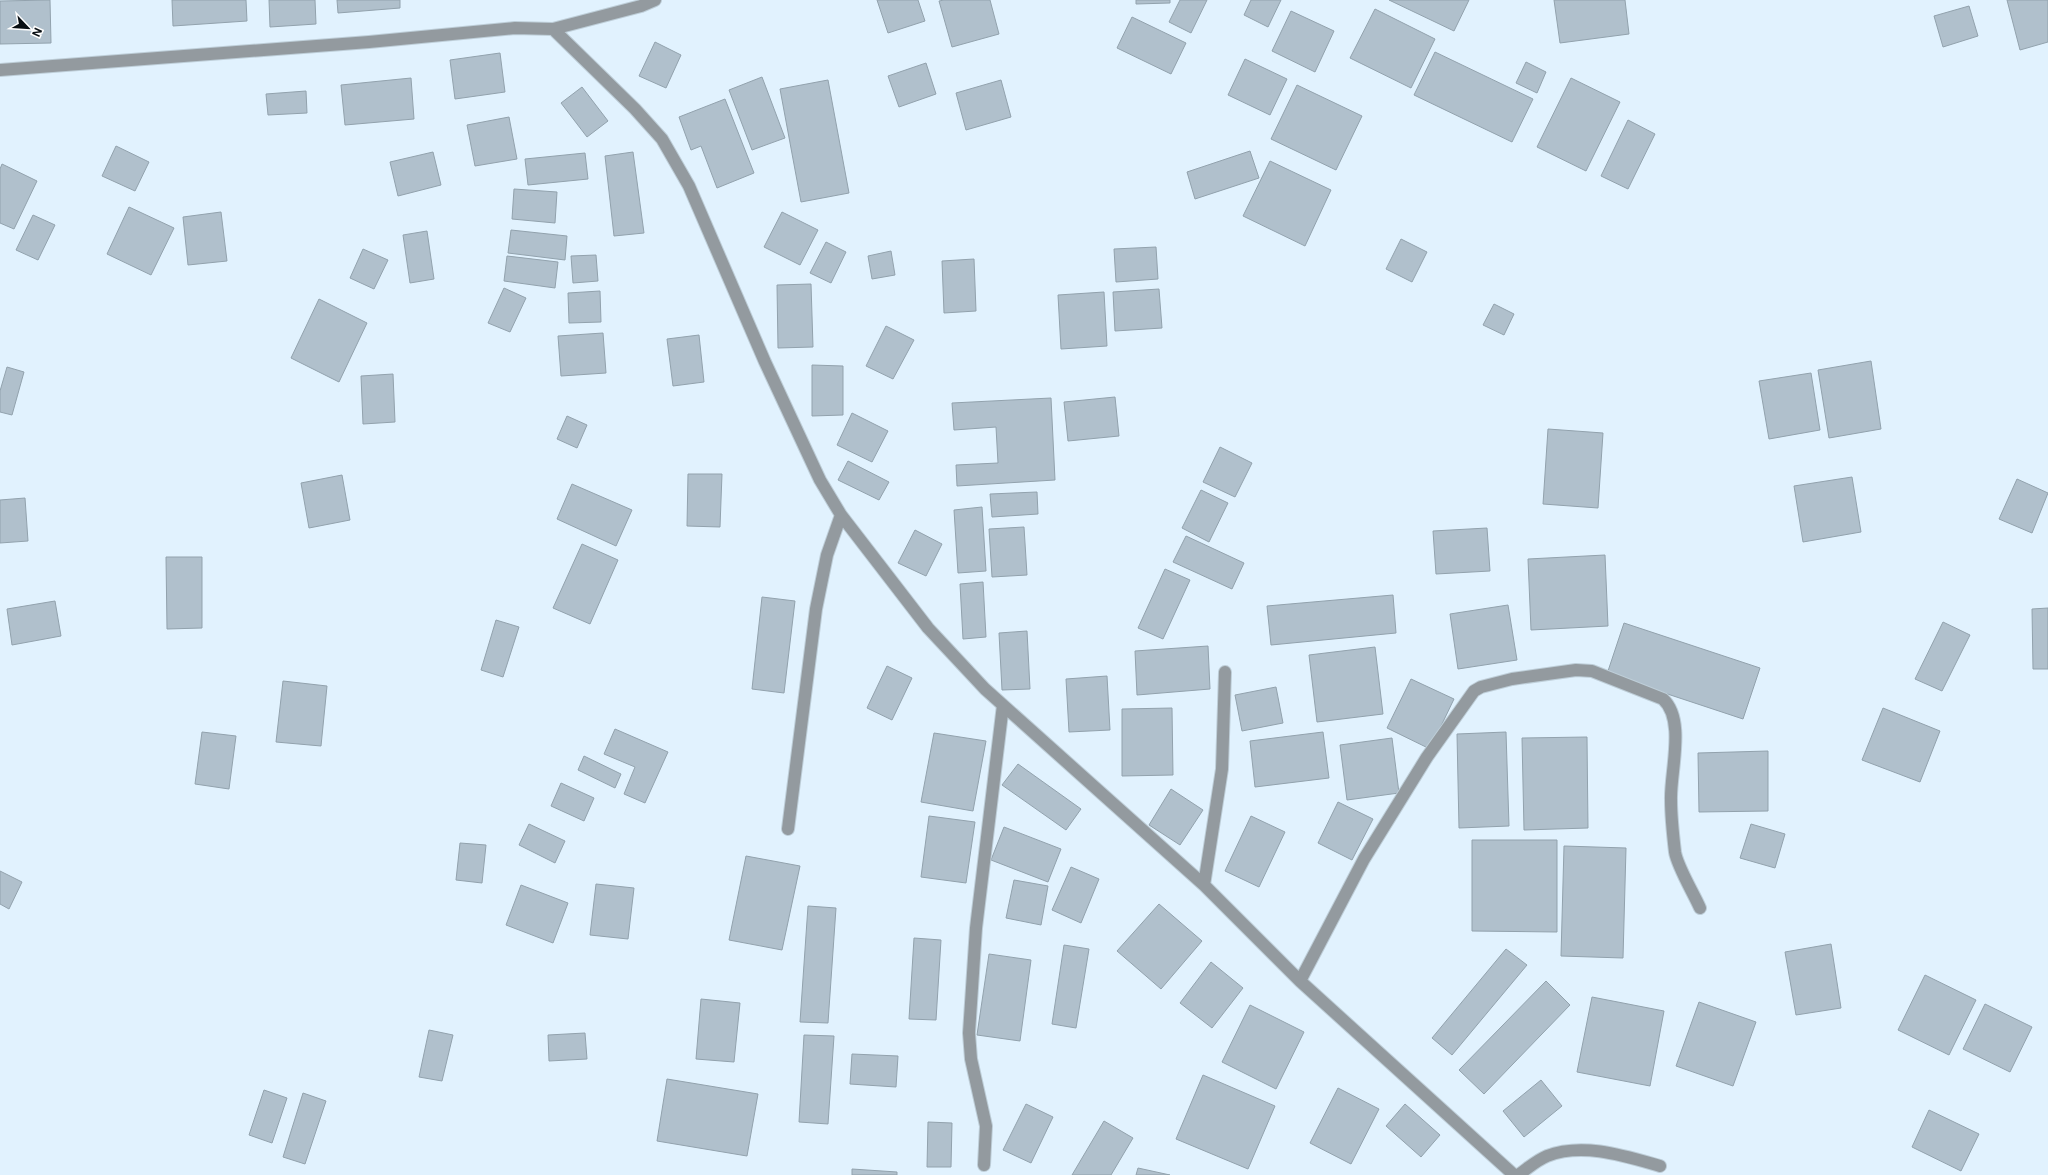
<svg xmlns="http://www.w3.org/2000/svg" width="2048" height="1175" viewBox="0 0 2048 1175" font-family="Inter,sans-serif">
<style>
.building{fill:#b0c0cc;stroke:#92a2ad}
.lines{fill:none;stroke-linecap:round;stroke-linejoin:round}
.minor-casing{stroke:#beced8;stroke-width:14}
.minor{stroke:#939a9f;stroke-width:12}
</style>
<rect width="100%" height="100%" fill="#e1f2fe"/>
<path class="building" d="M50,0L51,43L0,44V1Z
M172,0H246L247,21L173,26Z
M269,0H315L316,24L270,27Z
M337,0H400V8L338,13Z
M877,0H918L925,21L888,33Z
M944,0H990L999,34L952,47L939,1Z
M1136,0H1170V3L1136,4Z
M1180,0H1207L1191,33L1169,22Z
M1251,0H1281L1268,27L1244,15Z
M1389,0H1469L1454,31Z
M1554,0H1625L1629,34L1560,43Z
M2007,0H2048V42L2020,50Z
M1969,6L1978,36L1943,47L1934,16Z
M1375,9L1435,39L1411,88L1350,58Z
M1291,11L1334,31L1315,72L1272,51Z
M1132,17L1186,43L1171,74L1117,48Z
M655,42L681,55L666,88L639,76Z
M1435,52L1533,99L1512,142L1414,95Z
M500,53L505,92L455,99L450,60Z
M1245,59L1287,79L1270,115L1228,95Z
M1526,62L1546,72L1537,93L1516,83Z
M926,63L936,94L899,107L888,76Z
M762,77L785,138L752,150L729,90Z
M411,78L414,119L345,125L341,85Z
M1571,78L1620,102L1586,171L1537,147Z
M828,80L849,193L801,202L780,89Z
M1001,80L1011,117L966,130L956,93Z
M1297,85L1362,116L1336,170L1271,139Z
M582,87L608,121L587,137L561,103Z
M306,91L307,113L268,115L266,94Z
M725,99L754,173L717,188L701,146L691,150L679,117Z
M509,117L517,159L475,166L467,125Z
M1628,120L1655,134L1628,189L1601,176Z
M116,146L149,162L135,191L102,176Z
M1250,151L1259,178L1195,199L1187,172Z
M433,152L441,185L398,196L390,162Z
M633,152L644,233L614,236L605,156Z
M585,153L588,179L528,185L525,159Z
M1270,161L1331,190L1305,246L1243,216Z
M2,164L37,181L14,229L0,223V169Z
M514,189L557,192L555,223L512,219Z
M129,207L174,228L151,275L107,254Z
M221,212L227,261L188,265L183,217Z
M782,212L818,230L800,265L764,247Z
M33,215L55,225L38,260L16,250Z
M511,230L567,236L565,260L508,253Z
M427,231L434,279L410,283L403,235Z
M1401,239L1427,252L1412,282L1386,269Z
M826,242L846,252L831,283L810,273Z
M1156,247L1158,279L1116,282L1114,249Z
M363,249L388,260L374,289L350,278Z
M891,251L895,275L872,279L868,256Z
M596,255L598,281L573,283L571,256Z
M507,256L558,262L555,288L504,281Z
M974,259L976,311L944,313L942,261Z
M811,284L813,347L778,348L777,285Z
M504,288L526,298L510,332L488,323Z
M1159,289L1162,328L1115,331L1113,292Z
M600,291L601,322L569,323L568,293Z
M1104,292L1107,346L1061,349L1058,295Z
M319,299L367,323L339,382L291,358Z
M1494,304L1514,314L1504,335L1483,325Z
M886,326L914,340L893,379L866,366Z
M603,333L606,373L561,376L558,336Z
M699,335L704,382L673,386L667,339Z
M1871,361L1881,429L1829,438L1818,370Z
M812,365L843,366V415L812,416Z
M7,367L24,372L12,415L0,412V391Z
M1811,373L1820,430L1769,439L1759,381Z
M393,374L395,422L363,424L361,376Z
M1115,397L1119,436L1068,441L1064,402Z
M1051,398L1055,480L957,486L956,465L998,463L996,427L954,430L952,403Z
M852,413L888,431L872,462L837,445Z
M567,416L587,425L577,448L557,439Z
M1548,429L1603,433L1598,508L1543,504Z
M1220,447L1252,463L1235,497L1203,482Z
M848,461L889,482L879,500L838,480Z
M688,474H722L720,527L687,526Z
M342,475L350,520L309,528L301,483Z
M1852,477L1861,532L1803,542L1794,486Z
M2017,479L2048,493L2032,533L1999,519Z
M572,484L632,510L616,546L557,519Z
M1201,490L1228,503L1209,542L1182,528Z
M1037,492L1038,514L992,517L990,494Z
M25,498L28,541L0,543V500Z
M982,507L986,571L958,573L954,510Z
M1024,527L1027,575L992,577L989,529Z
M1487,528L1490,571L1436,574L1433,531Z
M915,530L942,544L926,576L898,563Z
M1186,536L1244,563L1232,589L1173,562Z
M582,544L618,560L590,624L553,608Z
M1605,555L1608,626L1531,630L1528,559Z
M166,557H202V628L167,629Z
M1165,569L1190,580L1163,639L1138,628Z
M983,582L986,637L963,639L960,584Z
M1393,595L1396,633L1271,645L1267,606Z
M762,597L795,601L784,693L752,689Z
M55,601L61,636L12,645L7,609Z
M1508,605L1517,660L1458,669L1450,614Z
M2048,608V669H2033L2032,609Z
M496,620L519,627L503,677L481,670Z
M1943,622L1970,635L1942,691L1915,679Z
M1624,623L1760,668L1743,719L1607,674Z
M1027,631L1030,689L1002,690L999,633Z
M1208,646L1210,689L1137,695L1135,651Z
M1375,647L1383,714L1317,722L1309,655Z
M887,666L912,678L892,720L867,708Z
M1107,676L1110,730L1069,732L1066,679Z
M1411,679L1454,699L1430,749L1387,728Z
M283,681L327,686L321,746L276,742Z
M1276,687L1283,723L1242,731L1235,695Z
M1172,708L1173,775L1122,776V709Z
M1883,708L1940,731L1920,782L1862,760Z
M615,729L668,752L645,803L624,794L635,767L604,754Z
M202,732L236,736L229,789L195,784Z
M1323,732L1329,778L1255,787L1250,741Z
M1506,732L1509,826L1459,828L1457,734Z
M934,733L986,741L973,811L921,802Z
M1587,737L1588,828L1524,830L1522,738Z
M1392,738L1399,793L1347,800L1340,745Z
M1768,751V811L1699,812L1698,753Z
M584,756L621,774L615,788L578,770Z
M1018,764L1081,809L1066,830L1002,785Z
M561,783L594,798L584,821L551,806Z
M1171,789L1203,810L1180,845L1149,825Z
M1338,802L1373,819L1352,860L1318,843Z
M929,816L975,822L966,883L921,877Z
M1251,816L1285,832L1259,887L1225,871Z
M529,824L565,841L555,863L519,845Z
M1751,824L1785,834L1775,868L1740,858Z
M1004,827L1061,849L1048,882L991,860Z
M1472,840H1557V932L1472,931Z
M460,843L486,845L482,883L456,880Z
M1564,846L1626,848L1623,958L1561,956Z
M746,856L800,866L782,950L729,940Z
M1071,867L1099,879L1081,923L1052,910Z
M0,871L22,882L9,909L0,904Z
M1014,880L1048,886L1041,925L1006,918Z
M596,884L634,888L628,939L590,935Z
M521,885L568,903L553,943L506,925Z
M1159,904L1202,941L1161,989L1117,951Z
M808,906L836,908L828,1023L800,1022Z
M914,938L941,940L936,1020L909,1019Z
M1831,944L1841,1008L1796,1015L1785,952Z
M1064,945L1089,949L1076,1028L1052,1024Z
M1506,949L1527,965L1452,1055L1432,1038Z
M989,954L1031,960L1020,1041L977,1035Z
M1211,962L1243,988L1212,1028L1180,1003Z
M1925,975L1976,1000L1949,1055L1898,1030Z
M1546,981L1570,1005L1484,1094L1459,1070Z
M1592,997L1664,1011L1650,1086L1577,1072Z
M701,999L740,1003L734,1062L696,1059Z
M1699,1002L1756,1022L1733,1086L1676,1066Z
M1985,1004L2032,1027L2010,1072L1963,1049Z
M1250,1005L1304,1032L1276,1089L1222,1062Z
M429,1030L453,1035L442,1081L419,1077Z
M585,1033L587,1059L549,1061L548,1035Z
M804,1035L834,1036L828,1124L799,1122Z
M852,1054L898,1056L896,1087L850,1084Z
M1203,1075L1275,1106L1248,1169L1176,1139Z
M667,1079L758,1094L747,1156L657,1141Z
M1541,1080L1562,1106L1524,1137L1503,1111Z
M1338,1088L1379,1109L1351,1164L1310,1143Z
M264,1090L287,1098L272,1143L249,1135Z
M303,1093L326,1101L305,1164L283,1157Z
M1026,1104L1053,1117L1031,1163L1003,1150Z
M1405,1104L1440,1135L1421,1157L1386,1126Z
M1929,1110L1979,1134L1961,1171L1912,1147Z
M1104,1121L1133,1138L1111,1175H1072Z
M928,1122L952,1123L951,1167H927Z
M1138,1168L1170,1175H1136Z
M852,1169L897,1172V1175H852Z"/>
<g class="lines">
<g class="minor-casing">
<path id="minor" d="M553,29L635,109L662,139L689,186L765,362L820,480L841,515L928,628L985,689L1204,885L1300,981L1514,1175
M0,70L369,42L515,28L553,29L641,6L655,0
M788,829L816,609L827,555L841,515
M1204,885L1222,769L1225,672
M1300,981L1364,859L1427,757L1474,691L1481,687L1512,679L1576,670L1592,671L1663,699C1686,720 1670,772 1671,800C1671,817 1673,835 1675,852C1677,866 1694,894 1700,908
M984,1165L986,1126L971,1059L969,1033L976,928L1003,705
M1518,1175C1527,1169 1537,1160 1547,1156C1583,1142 1625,1156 1660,1166"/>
</g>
<use href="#minor" class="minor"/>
</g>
<g transform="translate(28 28) rotate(115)" stroke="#ffffff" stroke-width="3" paint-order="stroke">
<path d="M0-3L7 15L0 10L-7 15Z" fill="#090f13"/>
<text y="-6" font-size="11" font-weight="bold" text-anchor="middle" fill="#090f13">N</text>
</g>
</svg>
